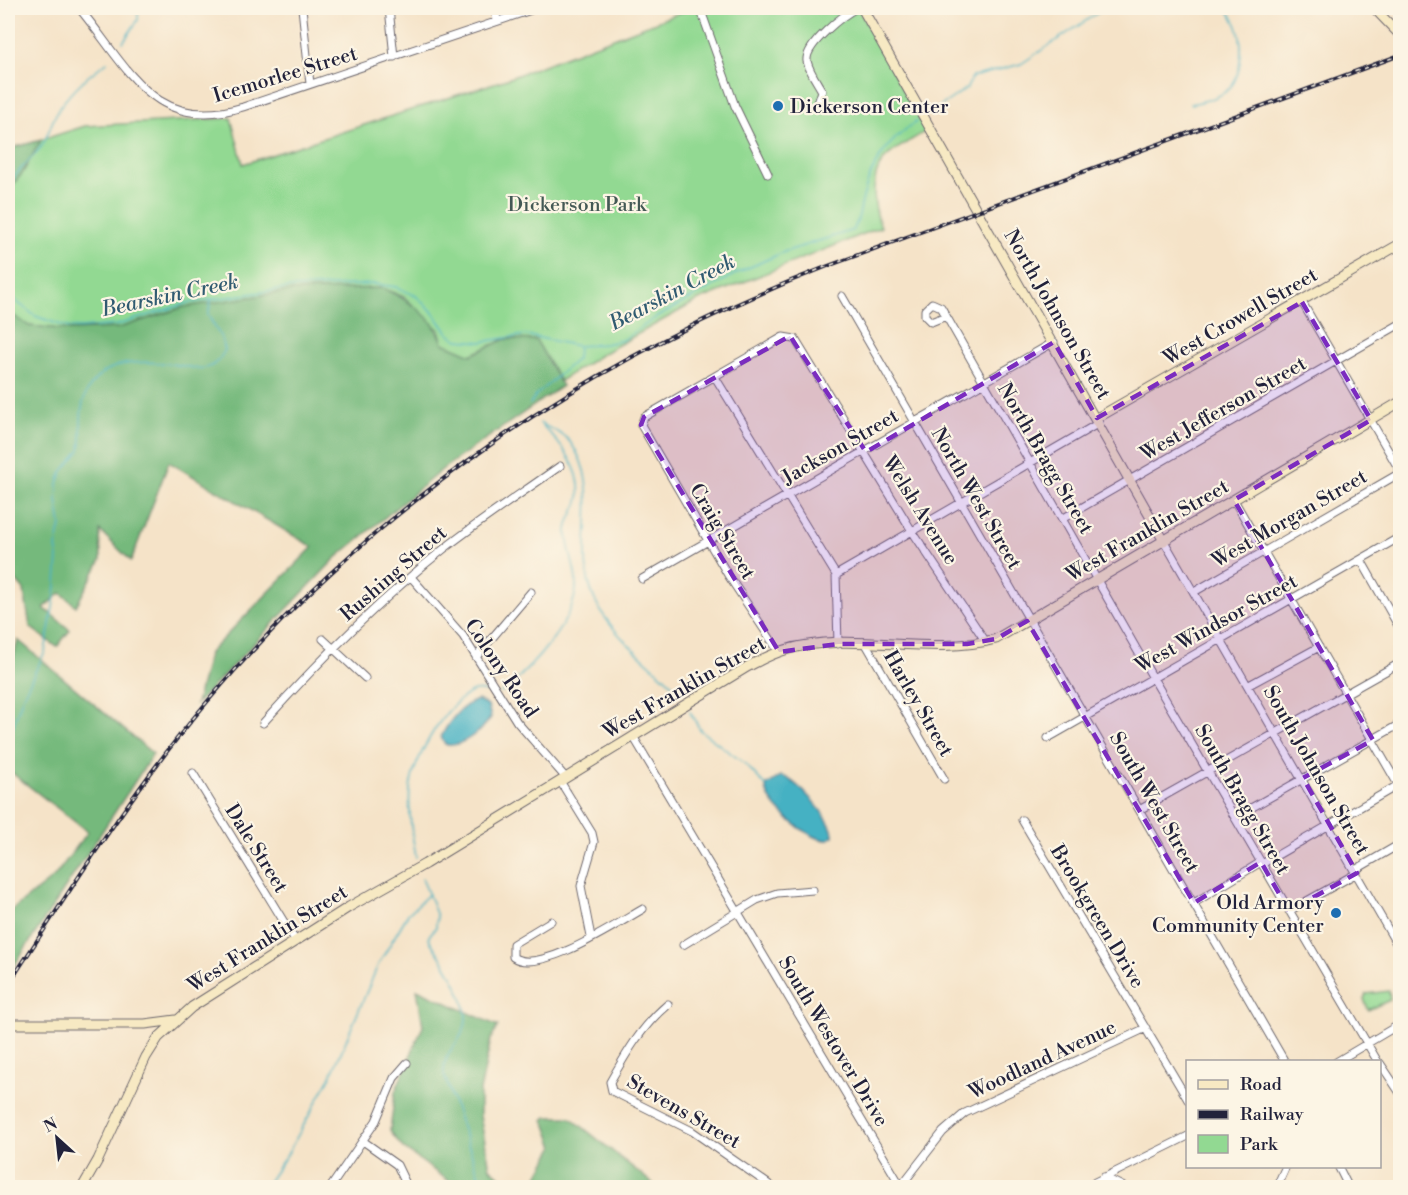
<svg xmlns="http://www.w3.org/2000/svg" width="1408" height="1195" viewBox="0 0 1408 1195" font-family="'Libre Bodoni',serif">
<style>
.green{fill:#92d992;stroke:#5a7e66;stroke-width:1.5}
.forest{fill:#75b97c;stroke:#4c6e5c;stroke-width:1.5}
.water{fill:#45b1c3;stroke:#346a7f;stroke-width:1.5}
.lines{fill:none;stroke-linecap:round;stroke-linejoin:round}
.stream{stroke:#45b1c3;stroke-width:1.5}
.street-casing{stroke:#6c666c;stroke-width:9}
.secondary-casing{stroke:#6c666c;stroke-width:11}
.street{stroke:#fff;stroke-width:7}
.secondary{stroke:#f7e9c3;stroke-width:9}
.rail-casing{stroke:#22223b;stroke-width:4}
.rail{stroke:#fcf5e5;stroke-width:1.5;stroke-dasharray:4.5;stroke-linecap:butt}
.marked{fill:#7b2cbf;fill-opacity:0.2;stroke:#7b2cbf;stroke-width:4.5;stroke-dasharray:12 8;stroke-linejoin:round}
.poi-dot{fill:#1f6fb2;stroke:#fcf5e5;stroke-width:2}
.labels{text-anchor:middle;stroke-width:4.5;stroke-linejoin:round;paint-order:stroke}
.street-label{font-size:20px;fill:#22223b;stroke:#fcf5e5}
.poi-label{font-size:20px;fill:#22223b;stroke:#fcf5e5;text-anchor:start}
.park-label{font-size:20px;fill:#445955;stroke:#fcf5e5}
.water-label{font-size:21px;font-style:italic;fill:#305b71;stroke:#fcf5e5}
</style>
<rect width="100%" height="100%" fill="#fcf5e5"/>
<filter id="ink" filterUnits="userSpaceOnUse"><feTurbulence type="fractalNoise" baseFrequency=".0167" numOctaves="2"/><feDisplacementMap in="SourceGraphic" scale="12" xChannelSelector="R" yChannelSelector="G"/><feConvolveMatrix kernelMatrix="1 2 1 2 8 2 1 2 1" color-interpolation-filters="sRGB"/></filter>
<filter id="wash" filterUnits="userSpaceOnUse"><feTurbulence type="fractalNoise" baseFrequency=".008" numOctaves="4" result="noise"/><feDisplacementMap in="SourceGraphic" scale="24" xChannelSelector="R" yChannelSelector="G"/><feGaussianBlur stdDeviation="1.35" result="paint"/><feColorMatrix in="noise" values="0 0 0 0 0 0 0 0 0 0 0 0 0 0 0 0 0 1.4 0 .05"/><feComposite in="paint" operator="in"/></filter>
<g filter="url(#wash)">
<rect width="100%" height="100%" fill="#f5e3c8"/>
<path class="green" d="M692,8H858L926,131C913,140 892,149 883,161C869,179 874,209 881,227L699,300L602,354L560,381L536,340L505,339L471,355L443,343L439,330L404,297L382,288L291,291L184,307L119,328L70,330L29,326L8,312V191L23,172L41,140L85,126L231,118L243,164L507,79Z
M1389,991L1390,1000L1368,1010L1364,999L1366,994Z"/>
<path class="forest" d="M41,140L23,172L8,191V149Z
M382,288C406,298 435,317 443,343L471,355L505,339L536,340L562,386L444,468L335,559L196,704L209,653L313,547L169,462L131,561L100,531L101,560L76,606L61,593L44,608L70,630L57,647L30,627L24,590L8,571V312L29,326L70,330L119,328L184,307L291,291Z
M18,640L153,754L8,975V913L54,877L88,832L8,770V678Z
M417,989L498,1026L491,1039L480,1091V1116L490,1168L513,1187H457L403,1148L390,1131L395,1092L423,1026Z
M547,1117H570L657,1187H532L554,1147L544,1120Z"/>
<path class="water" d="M478,700L488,706L491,717C484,729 459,750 445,744L441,737C448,723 461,704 478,700Z
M781,776C795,777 835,822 833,836L828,840C810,841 764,804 766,786Z"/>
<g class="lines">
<path class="stream" d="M123,42L138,20V8
M1190,104C1226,98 1240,88 1241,50C1241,35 1236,19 1225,8
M932,112L967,88L972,77L1021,64L1105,8
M8,187C16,169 33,160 43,144C48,135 51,124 56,114C68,92 87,76 107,62
M8,295L35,316L67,327L81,328L117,325L187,303L290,288L375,284L396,287L416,296L431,310L449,334L458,340L481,342L525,335L578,346L605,344L623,340L655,318L737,273L784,252L853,230C860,219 860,207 864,194C872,162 889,140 916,122
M530,404L536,395L577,359L578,347
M543,425C552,429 564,434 570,442C606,488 572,549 594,598C612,638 651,662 680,692
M501,693C528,671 579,619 576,581C575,565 567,549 567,532C567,520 574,513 578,502C586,471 559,442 540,423
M690,712L701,731L744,763L766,786
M8,741L23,696L45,652L55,596L58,557L56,547L61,525L57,500L58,483L62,472L80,450C83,432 78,414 85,396C101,357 144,360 178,365C186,366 197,370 205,368C215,366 220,359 225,350L222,339L208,315L211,301
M416,857C412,835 408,812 410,789C413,759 445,703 474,691C481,689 489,692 496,694
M422,878L437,916L436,927L429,936L430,941C443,960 474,1004 464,1029C456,1049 444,1050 444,1074L483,1188
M264,1188L288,1153L331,1076L378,965L408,914L429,894"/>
</g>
</g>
<g filter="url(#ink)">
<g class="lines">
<g class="street-casing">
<path id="street" d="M79,8C129,68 153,134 243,107L537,8
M302,8L310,84
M389,8L394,57
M495,8L497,21
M700,8L735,106L768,174
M817,106L822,91C817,82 809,71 807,61C805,45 844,14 857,8
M842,296L1285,1062
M1302,302L1400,471
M946,316L931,322L925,316V310L932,303L941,307L1153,678L1378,1062
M715,377L836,575L838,644
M1234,500L1400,788
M1062,519L1400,324
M1164,541L1400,950
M1361,560L1400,629
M836,575L1099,423
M411,577L463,636L517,722L566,778
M642,579L1054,342
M1194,592L1400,473
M323,639L365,678
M866,644L944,779
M779,652L728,575L641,425L644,417L783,337L795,339L912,531L986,642
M476,657L531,592
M1249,685L1319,647
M263,723C319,661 379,600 445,548C482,519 522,493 560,466
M633,736L902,1188
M1048,738L1400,537
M193,773L295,940
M560,781L592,833L594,842L581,886L591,937
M1141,809L1400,663
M1235,817L1400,724
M1022,820L1188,1100
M1262,864L1400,784
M1355,870L1400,844
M1194,903L1261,862
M1289,911L1357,873
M551,921L513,944V957C539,976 618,923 643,909
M683,945L757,900L777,893L813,890
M668,1004C642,1026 627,1052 610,1082L612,1091L692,1131L774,1188
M1336,1062L1400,1024
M1380,1063L1400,1093
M363,1141L397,1165L408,1188
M1338,1166L1349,1188
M1104,1177L1126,1188
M901,1186L943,1132L965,1113L1146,1028
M330,1188L376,1121L394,1078L407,1063
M1083,1188L1188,1136
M1276,1188L1286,1166"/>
</g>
<g class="secondary-casing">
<path id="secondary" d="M862,8L1164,541
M1374,8L1400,35
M1097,418L1400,244
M8,1024H145L176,1020
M82,1188L98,1160L146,1057L158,1038L192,1007L349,907L425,864L747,667C759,661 771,654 785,650C853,630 928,657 996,639L1400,402"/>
</g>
<use href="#street" class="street"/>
<use href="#secondary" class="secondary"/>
<g class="rail-casing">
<path id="rail" d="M8,985C71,889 132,790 207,702C374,505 588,359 828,266L1400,55"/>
</g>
<use href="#rail" class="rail"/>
</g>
</g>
<path class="marked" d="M1302,302L1371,420L1234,500L1373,740L1303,778L1357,873L1289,911L1261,862L1194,903L1027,621L996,639L967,644H838L779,652L641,425L644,417L790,336L866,452L1054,342L1097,418Z"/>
<g class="poi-dot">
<circle cx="778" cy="106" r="6"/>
<circle cx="1336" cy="913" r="6"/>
</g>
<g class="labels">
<g class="street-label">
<text transform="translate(285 74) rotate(-17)" y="7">Icemorlee Street</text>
<text transform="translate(1058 314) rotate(60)" y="7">North Johnson Street</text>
<text transform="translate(1240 316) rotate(-30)" y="7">West Crowell Street</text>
<text transform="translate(1223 408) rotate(-30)" y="7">West Jefferson Street</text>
<text transform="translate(840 446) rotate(-30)" y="7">Jackson Street</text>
<text transform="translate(1046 458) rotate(60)" y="7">North Bragg Street</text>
<text transform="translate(977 498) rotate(60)" y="7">North West Street</text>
<text transform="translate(921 510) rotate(58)" y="7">Welsh Avenue</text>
<text transform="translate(1289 518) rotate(-30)" y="7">West Morgan Street</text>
<text transform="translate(1147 530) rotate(-30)" y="7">West Franklin Street</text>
<text transform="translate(723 531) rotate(59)" y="7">Craig Street</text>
<text transform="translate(393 573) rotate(-41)" y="7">Rushing Street</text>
<text transform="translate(1216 623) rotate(-29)" y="7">West Windsor Street</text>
<text transform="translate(502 668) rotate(56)" y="7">Colony Road</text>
<text transform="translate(684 687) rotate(-30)" y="7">West Franklin Street</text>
<text transform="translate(919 703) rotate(60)" y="7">Harley Street</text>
<text transform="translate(1317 770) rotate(60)" y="7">South Johnson Street</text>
<text transform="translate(1243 799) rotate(60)" y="7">South Bragg Street</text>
<text transform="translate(1155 802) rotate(60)" y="7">South West Street</text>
<text transform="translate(257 848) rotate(58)" y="7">Dale Street</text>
<text transform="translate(1098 916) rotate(59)" y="7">Brookgreen Drive</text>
<text transform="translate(267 938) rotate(-32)" y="7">West Franklin Street</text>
<text transform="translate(834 1041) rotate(59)" y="7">South Westover Drive</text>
<text transform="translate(1042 1059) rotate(-25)" y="7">Woodland Avenue</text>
<text transform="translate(684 1111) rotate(30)" y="7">Stevens Street</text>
</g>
<g class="poi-label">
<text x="790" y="113">Dickerson Center</text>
<text x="1324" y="909" text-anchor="end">Old Armory<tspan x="1324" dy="23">Community Center</tspan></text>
</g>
<g class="park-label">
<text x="577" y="211">Dickerson Park</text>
</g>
<g class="water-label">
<text transform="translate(672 292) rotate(-28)" y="7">Bearskin Creek</text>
<text transform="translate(170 295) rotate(-12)" y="7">Bearskin Creek</text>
</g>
</g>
<rect width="1408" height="1195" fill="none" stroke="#fcf5e5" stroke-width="30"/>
<rect x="1186" y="1060" width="195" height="108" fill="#fcf5e5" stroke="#a5a1a1" stroke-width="1.5"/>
<rect x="1198" y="1080" width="30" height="9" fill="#f7e9c3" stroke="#a5a1a1" stroke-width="1.5"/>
<text x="1240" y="1090" font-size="18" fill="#22223b">Road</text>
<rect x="1198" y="1110" width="30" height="9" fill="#22223b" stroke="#a5a1a1" stroke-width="1.5"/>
<text x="1240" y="1120" font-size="18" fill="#22223b">Railway</text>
<rect x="1198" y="1135" width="30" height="18" fill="#92d992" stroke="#a5a1a1" stroke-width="1.5"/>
<text x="1240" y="1150" font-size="18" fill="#22223b">Park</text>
<g transform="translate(57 1138) rotate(333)" stroke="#fcf5e5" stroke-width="4.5" paint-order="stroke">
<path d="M0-4.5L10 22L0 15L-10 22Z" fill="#22223b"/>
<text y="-9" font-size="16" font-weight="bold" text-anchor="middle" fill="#22223b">N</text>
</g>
</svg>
